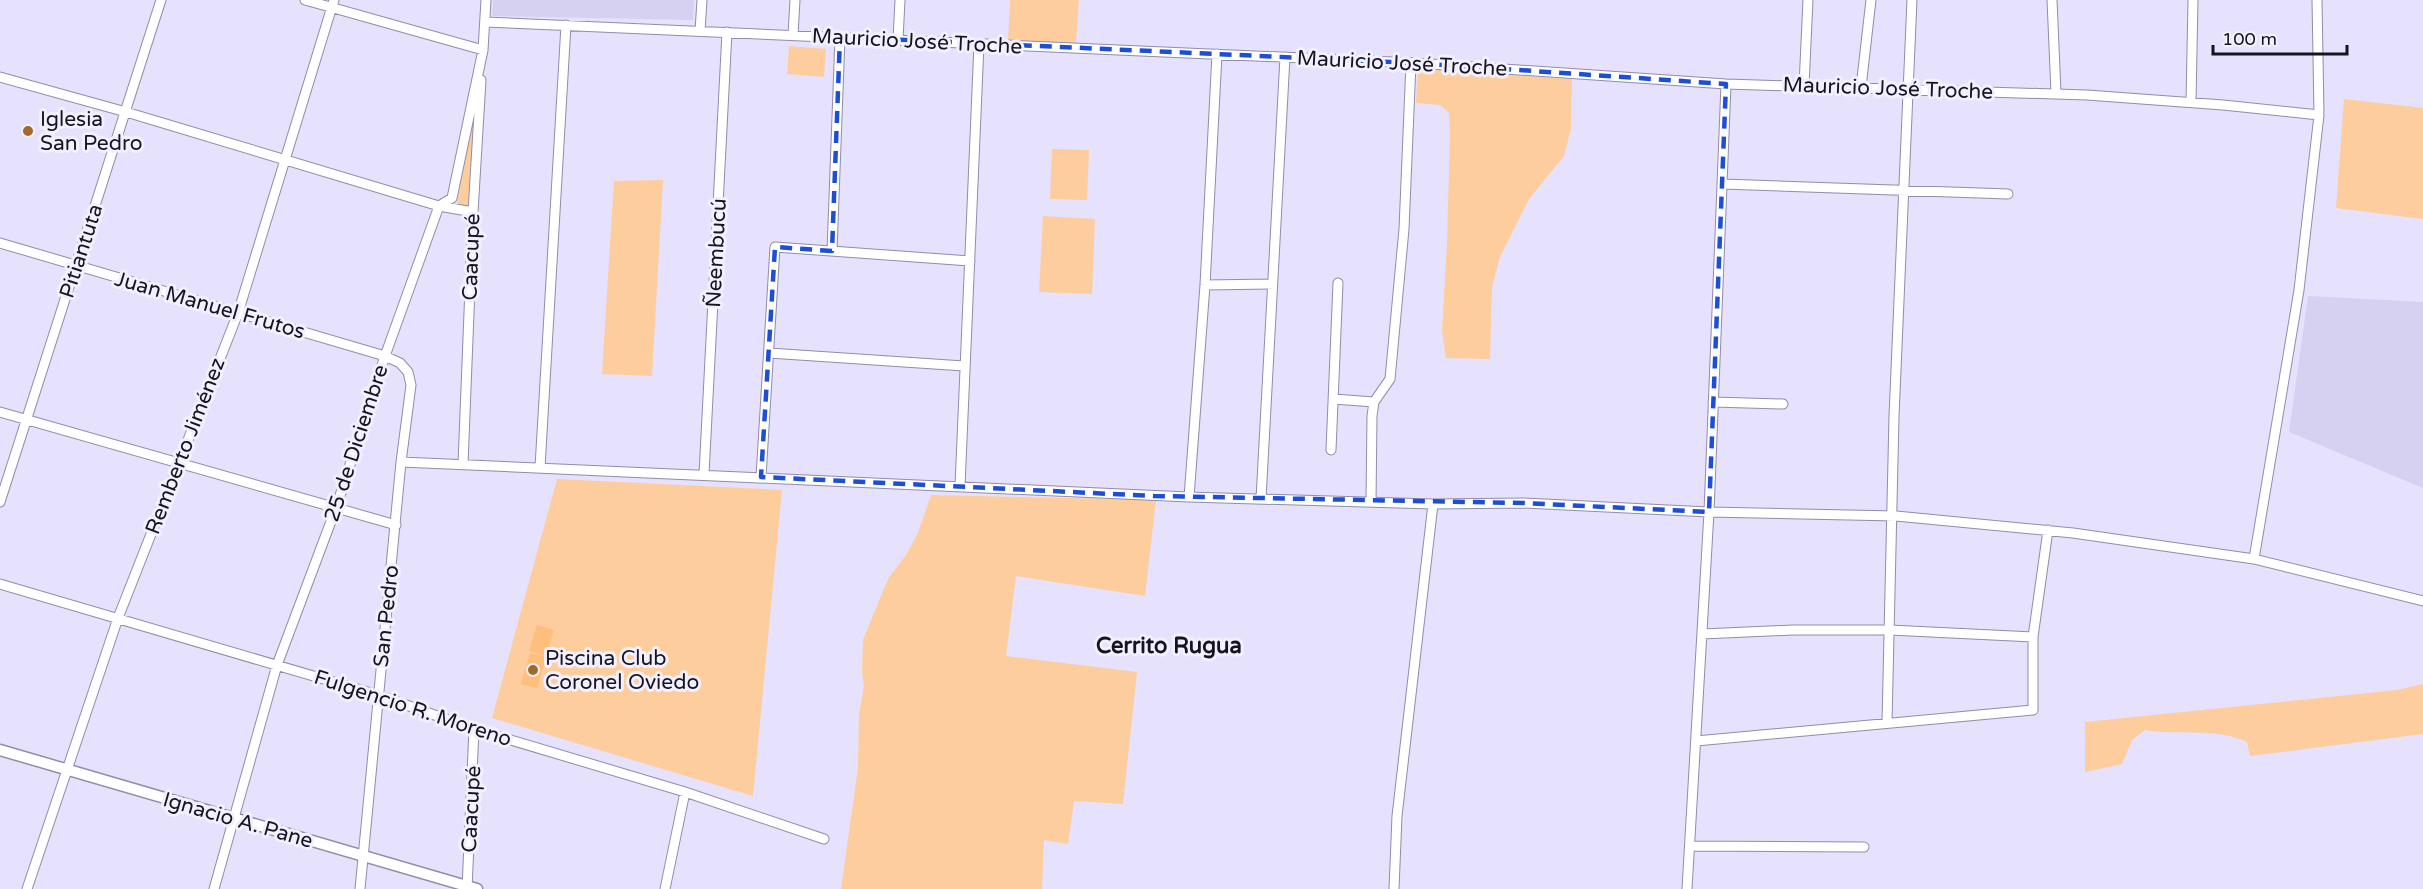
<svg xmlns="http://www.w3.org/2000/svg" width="2423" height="889" viewBox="0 0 2423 889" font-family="'Varela Round',sans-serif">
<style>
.built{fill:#d6d1f0}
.green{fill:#fdcd9d}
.water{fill:#ffbf7c}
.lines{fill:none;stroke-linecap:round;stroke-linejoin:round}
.minor-casing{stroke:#918caa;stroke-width:11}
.tertiary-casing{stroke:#918caa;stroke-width:13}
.minor{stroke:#fff;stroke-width:9}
.tertiary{stroke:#fff;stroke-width:10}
.marked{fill:none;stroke:#1d4ed8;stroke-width:4.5;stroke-dasharray:12 8;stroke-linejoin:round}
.poi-dot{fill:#a26927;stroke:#f2f0fe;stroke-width:2}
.labels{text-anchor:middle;stroke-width:6;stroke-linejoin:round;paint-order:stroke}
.street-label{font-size:21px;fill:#16141f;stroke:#f2f0fe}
.poi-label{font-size:21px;fill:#16141f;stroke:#f2f0fe;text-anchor:start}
.neighbourhood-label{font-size:22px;font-weight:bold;fill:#16141f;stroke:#f2f0fe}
</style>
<rect width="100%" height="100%" fill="#e6e1fc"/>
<path class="built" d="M493,0H694L693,20L492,16Z
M2308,296L2423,302V488L2289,432Z"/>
<path class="green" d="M1010,0H1079L1076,43L1008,42Z
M789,46L826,49L824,77L787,74Z
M1418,69L1572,79L1571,129L1564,156L1529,199L1500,257L1492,287L1490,359L1446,358L1442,331L1447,244L1450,133L1449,113L1440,105L1416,103Z
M2344,99L2423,108V219L2336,208Z
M475,100L469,206L457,204Z
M1052,149L1089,150L1087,200L1050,199Z
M663,180L652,376L602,374L614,181Z
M1043,216L1095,219L1092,294L1039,292Z
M557,479L782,490L753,796L492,718Z
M931,495L1156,500L1145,596L1016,576L1006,656L1137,672L1123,804L1074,801L1068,844L1044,840L1042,889H841L858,768L859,715L864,686L862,673L863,640L888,579L906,555L918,533Z
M2423,684V734L2250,756L2247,742C2217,727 2178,736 2145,730L2132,740L2122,764L2085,772V722L2397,690Z"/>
<path class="water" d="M537,625L554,630L546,656L529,651Z
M530,653L546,657L537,688L521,684Z"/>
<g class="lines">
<g class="minor-casing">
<path id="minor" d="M305,0L483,50
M2052,0L2056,93
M485,22L1415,63L1726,84L2087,95L2223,105L2319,115
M700,31L702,0
M793,35L795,0
M898,40L900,0
M0,77L126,112L439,206L473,212
M1804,86L1808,0
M1861,87L1871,0
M2191,102L2193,0
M1722,184L2008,194
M0,243L385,356L400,363L408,372L411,385L401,462L360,889
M832,251L840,37
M1205,285L1272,284
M769,353L964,366
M1334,399L1374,402
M1713,402L1783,404
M0,412L396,525
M1331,450L1338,283
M401,462L1189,497L1433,504L1523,503L1709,512L1896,516L2073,533L2254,559L2423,601
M463,464L473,212L481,80
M540,467L566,25
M704,474L727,32
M761,477L775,247L970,261
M960,486L979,44
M1189,497L1205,285L1217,54
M1261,499L1285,57
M0,502L161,0
M1371,502L1372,416L1374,402L1390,379L1404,229L1411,63
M2254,559L2299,290L2319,115L2317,0
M0,584L378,695L474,729L685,792L824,839
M1702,634L1793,630H1890L2033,637
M1887,723L1894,416L1912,0
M1696,741L2033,710V637L2048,530
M1690,846L1864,847
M27,889L118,618L238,313L334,0
M214,889L277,665L336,508L385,356L439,206L452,198L483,50L486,0
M467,889L474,729
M665,889L685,792
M1394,889L1397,816L1433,504
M1687,889L1709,512L1726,84"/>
</g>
<g class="tertiary-casing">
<path id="tertiary" d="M0,750L477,889"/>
</g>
<use href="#minor" class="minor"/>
<use href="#tertiary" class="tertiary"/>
</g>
<path class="marked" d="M840,37L1415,63L1726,84L1709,512L1523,503L1154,496L761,477L775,247L832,251Z"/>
<g class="poi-dot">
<circle cx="28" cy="131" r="6"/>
<circle cx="533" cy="670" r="6"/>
</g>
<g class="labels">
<g class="street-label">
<text transform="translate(917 41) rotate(3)" y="7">Mauricio José Troche</text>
<text transform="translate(1402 63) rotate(3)" y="7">Mauricio José Troche</text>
<text transform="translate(1888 88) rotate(2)" y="7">Mauricio José Troche</text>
<text transform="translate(81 251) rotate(-72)" y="7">Pitiantuta</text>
<text transform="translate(716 253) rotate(-87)" y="7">Ñeembucú</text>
<text transform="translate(471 257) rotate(-88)" y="7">Caacupé</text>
<text transform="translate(210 305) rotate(16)" y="7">Juan Manuel Frutos</text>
<text transform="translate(356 443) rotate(-72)" y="7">25 de Diciembre</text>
<text transform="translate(185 446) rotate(-69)" y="7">Remberto Jiménez</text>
<text transform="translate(386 616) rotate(-84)" y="7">San Pedro</text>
<text transform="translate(413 708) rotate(18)" y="7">Fulgencio R. Moreno</text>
<text transform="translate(471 809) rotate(-87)" y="7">Caacupé</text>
<text transform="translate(238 820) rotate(16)" y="7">Ignacio A. Pane</text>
</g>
<g class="poi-label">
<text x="40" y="126">Iglesia<tspan x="40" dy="24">San Pedro</tspan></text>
<text x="545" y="665">Piscina Club<tspan x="545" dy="24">Coronel Oviedo</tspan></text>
</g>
<g class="neighbourhood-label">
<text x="1169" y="653">Cerrito Rugua</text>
</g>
</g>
<path d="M2213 45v9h134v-9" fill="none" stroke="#16141f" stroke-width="3"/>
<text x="2222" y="45" font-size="18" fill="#16141f" stroke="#f2f0fe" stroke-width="4.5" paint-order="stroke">100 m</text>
</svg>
